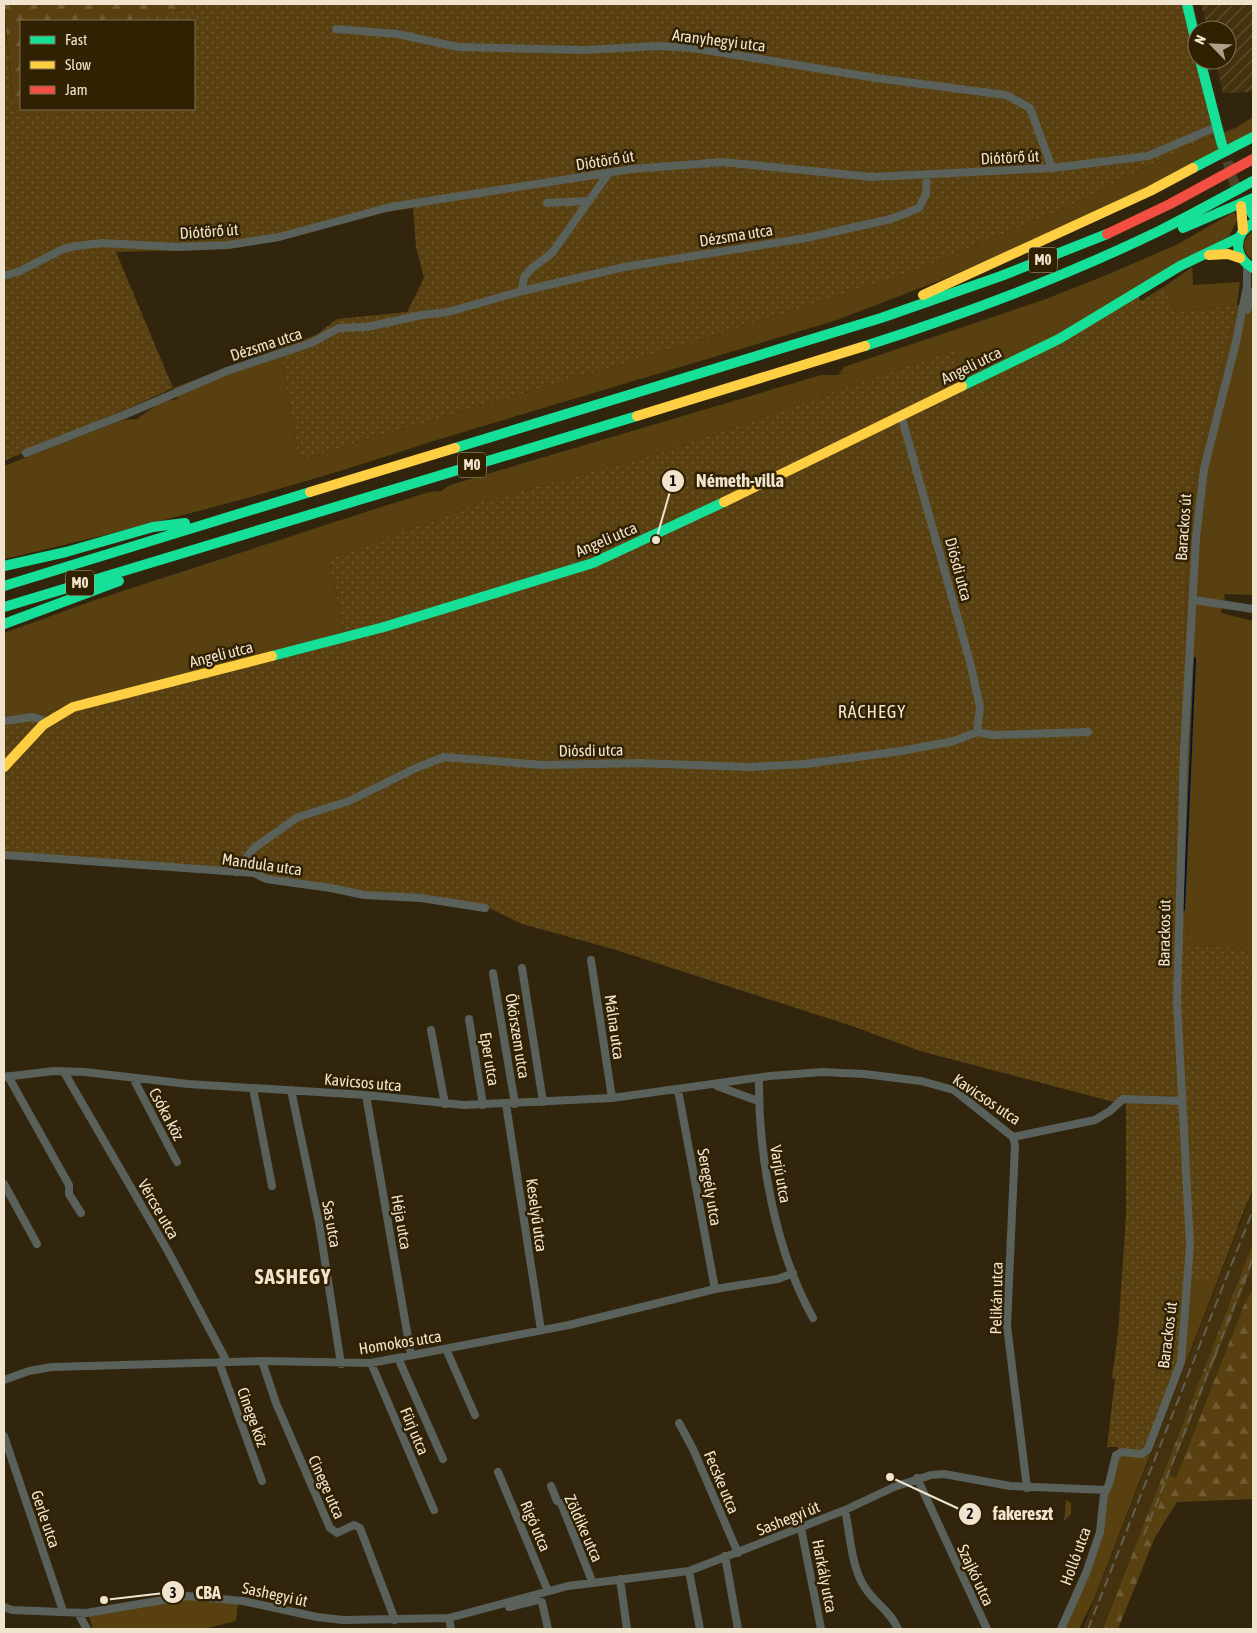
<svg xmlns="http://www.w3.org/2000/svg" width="1257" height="1633" viewBox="0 0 1257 1633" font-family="'Asap Condensed',sans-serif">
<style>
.built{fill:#44310e}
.industrial{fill:url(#industrial-furrows)}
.grass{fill:#594011}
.forest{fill:url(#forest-firs)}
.garden{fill:url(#garden-dots)}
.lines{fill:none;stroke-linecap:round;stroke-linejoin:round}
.stream{stroke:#041335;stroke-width:2}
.secondary-tunnel{stroke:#4e422b;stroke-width:10;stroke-dasharray:10 5;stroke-linecap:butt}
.street{stroke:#5a615b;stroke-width:8}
.fast{stroke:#16e098;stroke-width:10}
.slow{stroke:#ffcf43;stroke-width:10}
.jam{stroke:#f24e42;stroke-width:10}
.rail{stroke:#605f52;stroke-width:2;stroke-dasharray:10 5;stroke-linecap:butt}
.labels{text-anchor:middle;stroke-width:5;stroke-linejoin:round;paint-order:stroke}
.shield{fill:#312103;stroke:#b7aa92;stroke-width:1}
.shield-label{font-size:15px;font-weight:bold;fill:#f1e4cf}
.street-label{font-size:16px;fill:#f1e4cf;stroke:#312103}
.neighbourhood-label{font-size:18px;letter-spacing:1px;fill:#f1e4cf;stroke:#312103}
.district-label{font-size:21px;font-weight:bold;letter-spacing:1px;fill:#f1e4cf;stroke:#312103}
.leader{fill:none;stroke:#f1e4cf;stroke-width:2}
.callout-dot{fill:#f1e4cf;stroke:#312103;stroke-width:2}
.mark-label{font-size:15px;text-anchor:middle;font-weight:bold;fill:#111}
.callout-label{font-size:18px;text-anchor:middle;font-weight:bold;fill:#f1e4cf;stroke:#312103;stroke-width:5;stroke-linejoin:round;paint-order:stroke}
</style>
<defs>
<pattern id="industrial-furrows" width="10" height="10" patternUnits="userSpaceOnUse" patternTransform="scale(1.25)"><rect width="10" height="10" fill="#44310e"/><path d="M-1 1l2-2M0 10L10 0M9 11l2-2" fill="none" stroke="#5f4f30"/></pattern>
<pattern id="forest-firs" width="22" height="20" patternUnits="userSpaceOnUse" patternTransform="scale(1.25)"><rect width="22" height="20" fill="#594011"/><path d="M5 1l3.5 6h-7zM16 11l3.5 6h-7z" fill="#715b33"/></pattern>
<pattern id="garden-dots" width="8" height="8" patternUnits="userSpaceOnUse" patternTransform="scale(1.25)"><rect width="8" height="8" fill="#594011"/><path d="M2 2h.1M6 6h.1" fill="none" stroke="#715b33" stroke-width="1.8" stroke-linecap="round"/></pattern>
</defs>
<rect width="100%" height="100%" fill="#31250e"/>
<path class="built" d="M1253,1191V1243L1103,1629H1083Z
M1253,1264V1288L1244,1305L1176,1478L1169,1475Z"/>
<path class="industrial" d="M1201,4H1253V92L1223,93L1215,60H1227V30H1208Z"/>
<path class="grass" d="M1253,117V133L1150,188L949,277L837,320L430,442C291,489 147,526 4,559V466L123,420L137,419L161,402L178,399L173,388L280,348L299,460L646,357L910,273L1075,204L1183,148L1235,128Z
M1234,212L1238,219L1229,236L1136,287L1138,296L969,387L953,350L663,452L485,501L329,559L344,633L74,701L45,715L36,714L4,717V633L95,600L378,508L429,492L441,491L450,485L821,375H836L857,371L839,374L844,367L1046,299L1109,274L1178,244Z
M1253,231V260C1241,252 1241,239 1253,231Z
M1192,267L1193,285L1240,282L1237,305L1253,306V595L1224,594L1225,600L1221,613L1253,621V948L1188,946L1187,918H1181L1188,728L1193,648L1184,647L1189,517L1197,465L1237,305L1176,312L1165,286Z
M1253,1189L1094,1599L1079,1629H1062L1102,1534L1108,1489L1117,1456L1190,1280L1239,1225Z
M1066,1500L1071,1503V1514L1064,1521Z
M194,1598L238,1602L236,1621L203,1629H93L89,1616Z"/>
<path class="forest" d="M4,4H184L183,9L126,21H21V109H69V115H14Z
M1253,1243V1264L1169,1475L1176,1478L1244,1305L1253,1288V1499L1177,1502L1155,1537L1118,1629H1103Z"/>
<path class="garden" d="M184,4H1193L1199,30H1197V60H1206L1223,132L1183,148L1075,204L910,273L646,357L299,460L280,348L316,335L337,319L407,312L424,278L416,247L413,208L348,218L227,249L116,252L173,388L125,410L4,461V11L14,115H68L69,109H194V21H126L183,9Z
M1165,286L1176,312L1237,305L1197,465L1189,517L1184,646L1194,648L1188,728L1182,918H1187L1188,946L1253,948V1189L1216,1279L1190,1280L1184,1360L1150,1451L1117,1456L1118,1447H1107L1115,1379L1112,1378L1118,1334L1126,1216V1101L1114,1102L920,1051L852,1026L613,949L522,924L487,907L380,897L258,874L4,855V717L28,713L45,715L74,701L344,633L329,559L485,501L663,452L953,350L969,386L1138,296L1141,301Z"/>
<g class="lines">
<path class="stream" d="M1184,910L1195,658"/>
<path class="secondary-tunnel" d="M1223,147L1238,195"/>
<path class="street" d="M336,29L397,34L458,47L585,50L659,46L693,48L876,78L1006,95L1030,108L1052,168
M547,203L587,201
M4,276L20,271L63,249L76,246L102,243L178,247L228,245L279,237L390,207L632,169L723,162L872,177L1052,168L1148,156L1216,127
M522,291L624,267L806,238L891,219L919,208L926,194L927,175
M1247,310L1253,292
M901,415L970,662L980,707L977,732
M26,453L124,415L227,371L311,343L339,328L367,327L422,315L448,312L522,291L524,277L531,269L552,253L608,174
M1194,600L1253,609
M4,721L33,717L45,721
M4,855L254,873L266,879L331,888L364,895L421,898L485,908
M236,872L254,848L298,817L349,801L416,768L444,757L543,765L639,763L749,767L806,764L901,751L954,741L977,732L993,735L1088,732
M591,960L612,1098
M522,968L543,1102
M493,973L515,1104
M469,1019L483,1105
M431,1030L445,1104
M64,1072L169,1253L227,1362
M8,1076L69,1185V1194L81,1213
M4,1077L54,1071L85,1072L188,1084L366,1095L464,1105L612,1098L770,1076L822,1072L864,1074L921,1081L954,1090L1013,1137
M133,1078L177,1162
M759,1078C758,1155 775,1250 813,1318
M717,1086L758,1101
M253,1088L272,1186
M291,1090L319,1223L341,1364
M678,1090L715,1289
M366,1095L411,1355
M506,1104L541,1330
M1013,1137L1015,1145L1007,1326L1027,1488
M1013,1137L1095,1120L1110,1111L1123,1099L1182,1101
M4,1184L37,1244
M446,1349L475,1415
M398,1358L443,1459
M262,1361L276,1403L330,1528L337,1533L354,1525L360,1528L395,1620
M219,1362L262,1481
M371,1363L434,1510
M4,1380L29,1371L52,1367L262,1361L371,1363L569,1325L715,1289L778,1279L793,1273
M679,1423L693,1449L738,1553
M4,1436L63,1611
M498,1472L548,1591
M917,1478L987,1629
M551,1486L557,1501L561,1503L592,1581
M845,1510C850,1533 851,1566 864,1586C873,1602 891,1611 898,1629
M801,1528L821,1629
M725,1556L738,1629
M689,1571L700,1629
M620,1579L627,1629
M4,1607L12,1610L86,1613L187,1596L243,1601L317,1617L343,1620L449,1618L568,1586L689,1571L845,1510L894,1487L931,1475L944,1474L1010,1486L1106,1490
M509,1607L538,1600L542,1602L548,1629
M78,1613L87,1629
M449,1618L451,1629
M1061,1629L1086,1573L1100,1532L1104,1494L1109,1484L1116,1455L1122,1452L1142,1454L1148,1449L1181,1362L1190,1245L1177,1002L1184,751L1196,538L1204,469L1236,342L1247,286V266"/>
<path class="fast" d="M1187,4L1197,47
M1200,60L1222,145
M1193,168L1253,137
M1246,204L1253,215
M1253,223C1233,235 1233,256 1253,268
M1183,228L1253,198
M865,346C965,314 1064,277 1159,231C1191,215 1222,198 1253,181
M962,386L1059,339L1180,266L1238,238
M455,448L881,318L1001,276L1107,234
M4,566L66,552L153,527L185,523
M4,586L310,492
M4,607L637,416
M4,624L119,581
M272,656L384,627L593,563L724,502"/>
<path class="slow" d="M1241,206L1243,230
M1209,255L1228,254L1240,258
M923,295L1150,191L1193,168
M637,416L865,346
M310,492L455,448
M724,502L962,386
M4,767L43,725L73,707L272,656"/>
<path class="jam" d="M1107,234L1170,204L1253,159"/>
<path class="rail" d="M1144,1535L1253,1258
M1088,1629L1253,1210"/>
</g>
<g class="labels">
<g class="shield">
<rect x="1029" y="247.5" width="28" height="25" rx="4"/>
<rect x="458" y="452.5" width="28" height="25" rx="4"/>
<rect x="66" y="570.5" width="28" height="25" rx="4"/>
</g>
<g class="shield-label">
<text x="1043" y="265">M0</text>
<text x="472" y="470">M0</text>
<text x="80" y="588">M0</text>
</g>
<g class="street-label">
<text transform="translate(719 40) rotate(7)" y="6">Aranyhegyi utca</text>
<text transform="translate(1010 157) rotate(-3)" y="6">Diótörő út</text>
<text transform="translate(605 160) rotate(-9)" y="6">Diótörő út</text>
<text transform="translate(209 231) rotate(-4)" y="6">Diótörő út</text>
<text transform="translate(736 235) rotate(-9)" y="6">Dézsma utca</text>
<text transform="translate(266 344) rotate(-18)" y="6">Dézsma utca</text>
<text transform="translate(971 365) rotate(-26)" y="6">Angeli utca</text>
<text transform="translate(1183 527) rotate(-86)" y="6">Barackos út</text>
<text transform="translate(606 539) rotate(-23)" y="6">Angeli utca</text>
<text transform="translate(959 569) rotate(75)" y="6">Diósdi utca</text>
<text transform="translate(221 654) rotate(-14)" y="6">Angeli utca</text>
<text transform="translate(591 750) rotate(-1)" y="6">Diósdi utca</text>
<text transform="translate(262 864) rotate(8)" y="6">Mandula utca</text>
<text transform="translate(1164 933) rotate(-89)" y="6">Barackos út</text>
<text transform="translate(615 1027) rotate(82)" y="6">Málna utca</text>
<text transform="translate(518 1036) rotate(81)" y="6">Ökörszem utca</text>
<text transform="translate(490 1059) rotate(81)" y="6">Eper utca</text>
<text transform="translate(363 1082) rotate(5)" y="6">Kavicsos utca</text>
<text transform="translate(987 1099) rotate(34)" y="6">Kavicsos utca</text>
<text transform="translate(167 1114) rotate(62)" y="6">Csóka köz</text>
<text transform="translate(781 1174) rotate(80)" y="6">Varjú utca</text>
<text transform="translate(710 1187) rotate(80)" y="6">Seregély utca</text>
<text transform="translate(159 1209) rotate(60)" y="6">Vércse utca</text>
<text transform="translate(537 1215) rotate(82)" y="6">Keselyű utca</text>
<text transform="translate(402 1222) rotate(80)" y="6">Héja utca</text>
<text transform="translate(332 1224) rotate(80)" y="6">Sas utca</text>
<text transform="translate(996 1298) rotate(-89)" y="6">Pelikán utca</text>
<text transform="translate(1167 1335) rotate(-83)" y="6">Barackos út</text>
<text transform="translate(400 1342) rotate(-9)" y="6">Homokos utca</text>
<text transform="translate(253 1417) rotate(70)" y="6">Cinege köz</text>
<text transform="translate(415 1431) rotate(67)" y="6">Fürj utca</text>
<text transform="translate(722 1482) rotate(67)" y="6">Fecske utca</text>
<text transform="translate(327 1487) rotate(66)" y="6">Cinege utca</text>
<text transform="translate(788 1518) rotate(-22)" y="6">Sashegyi út</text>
<text transform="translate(46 1519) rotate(71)" y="6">Gerle utca</text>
<text transform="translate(536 1526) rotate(67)" y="6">Rigó utca</text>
<text transform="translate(584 1528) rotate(66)" y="6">Zöldike utca</text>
<text transform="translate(1075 1556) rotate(-70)" y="6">Holló utca</text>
<text transform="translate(976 1575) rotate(65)" y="6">Szajkó utca</text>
<text transform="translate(825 1576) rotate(79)" y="6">Harkály utca</text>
<text transform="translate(275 1594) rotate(12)" y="6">Sashegyi út</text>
</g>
<g class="neighbourhood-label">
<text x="872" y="718">RÁCHEGY</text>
</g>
<g class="district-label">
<text x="293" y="1284">SASHEGY</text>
</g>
</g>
<path class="leader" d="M656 540L673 481M890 1477L970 1514M104 1600L173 1592"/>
<g class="callout-dot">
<circle cx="656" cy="540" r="5"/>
<circle cx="890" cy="1477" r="5"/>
<circle cx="104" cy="1600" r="5"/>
<circle cx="673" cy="481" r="12"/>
<circle cx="970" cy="1514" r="12"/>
<circle cx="173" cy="1592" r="12"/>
</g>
<g class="mark-label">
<text x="673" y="486">1</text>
<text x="970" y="1519">2</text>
<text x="173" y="1598">3</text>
</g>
<g class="callout-label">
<text x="740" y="487">Németh-villa</text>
<text x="1023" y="1520">fakereszt</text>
<text x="208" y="1599">CBA</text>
</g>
<rect width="1257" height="1633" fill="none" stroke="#f1e4cf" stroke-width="10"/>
<rect x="20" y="20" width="175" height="90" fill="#312103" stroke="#7e6f55"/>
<rect x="30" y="36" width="25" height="8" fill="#16e098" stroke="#7e6f55"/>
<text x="65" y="45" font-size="15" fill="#f1e4cf">Fast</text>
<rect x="30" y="61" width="25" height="8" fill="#ffcf43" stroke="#7e6f55"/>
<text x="65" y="70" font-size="15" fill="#f1e4cf">Slow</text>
<rect x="30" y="86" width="25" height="8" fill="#f24e42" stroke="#7e6f55"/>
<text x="65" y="95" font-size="15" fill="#f1e4cf">Jam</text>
<g transform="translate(1212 45) rotate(294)"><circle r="24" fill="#312103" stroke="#7e6f55"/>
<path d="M0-4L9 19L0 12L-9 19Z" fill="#aea18b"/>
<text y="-8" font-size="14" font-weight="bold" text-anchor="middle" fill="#f1e4cf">N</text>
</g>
</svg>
